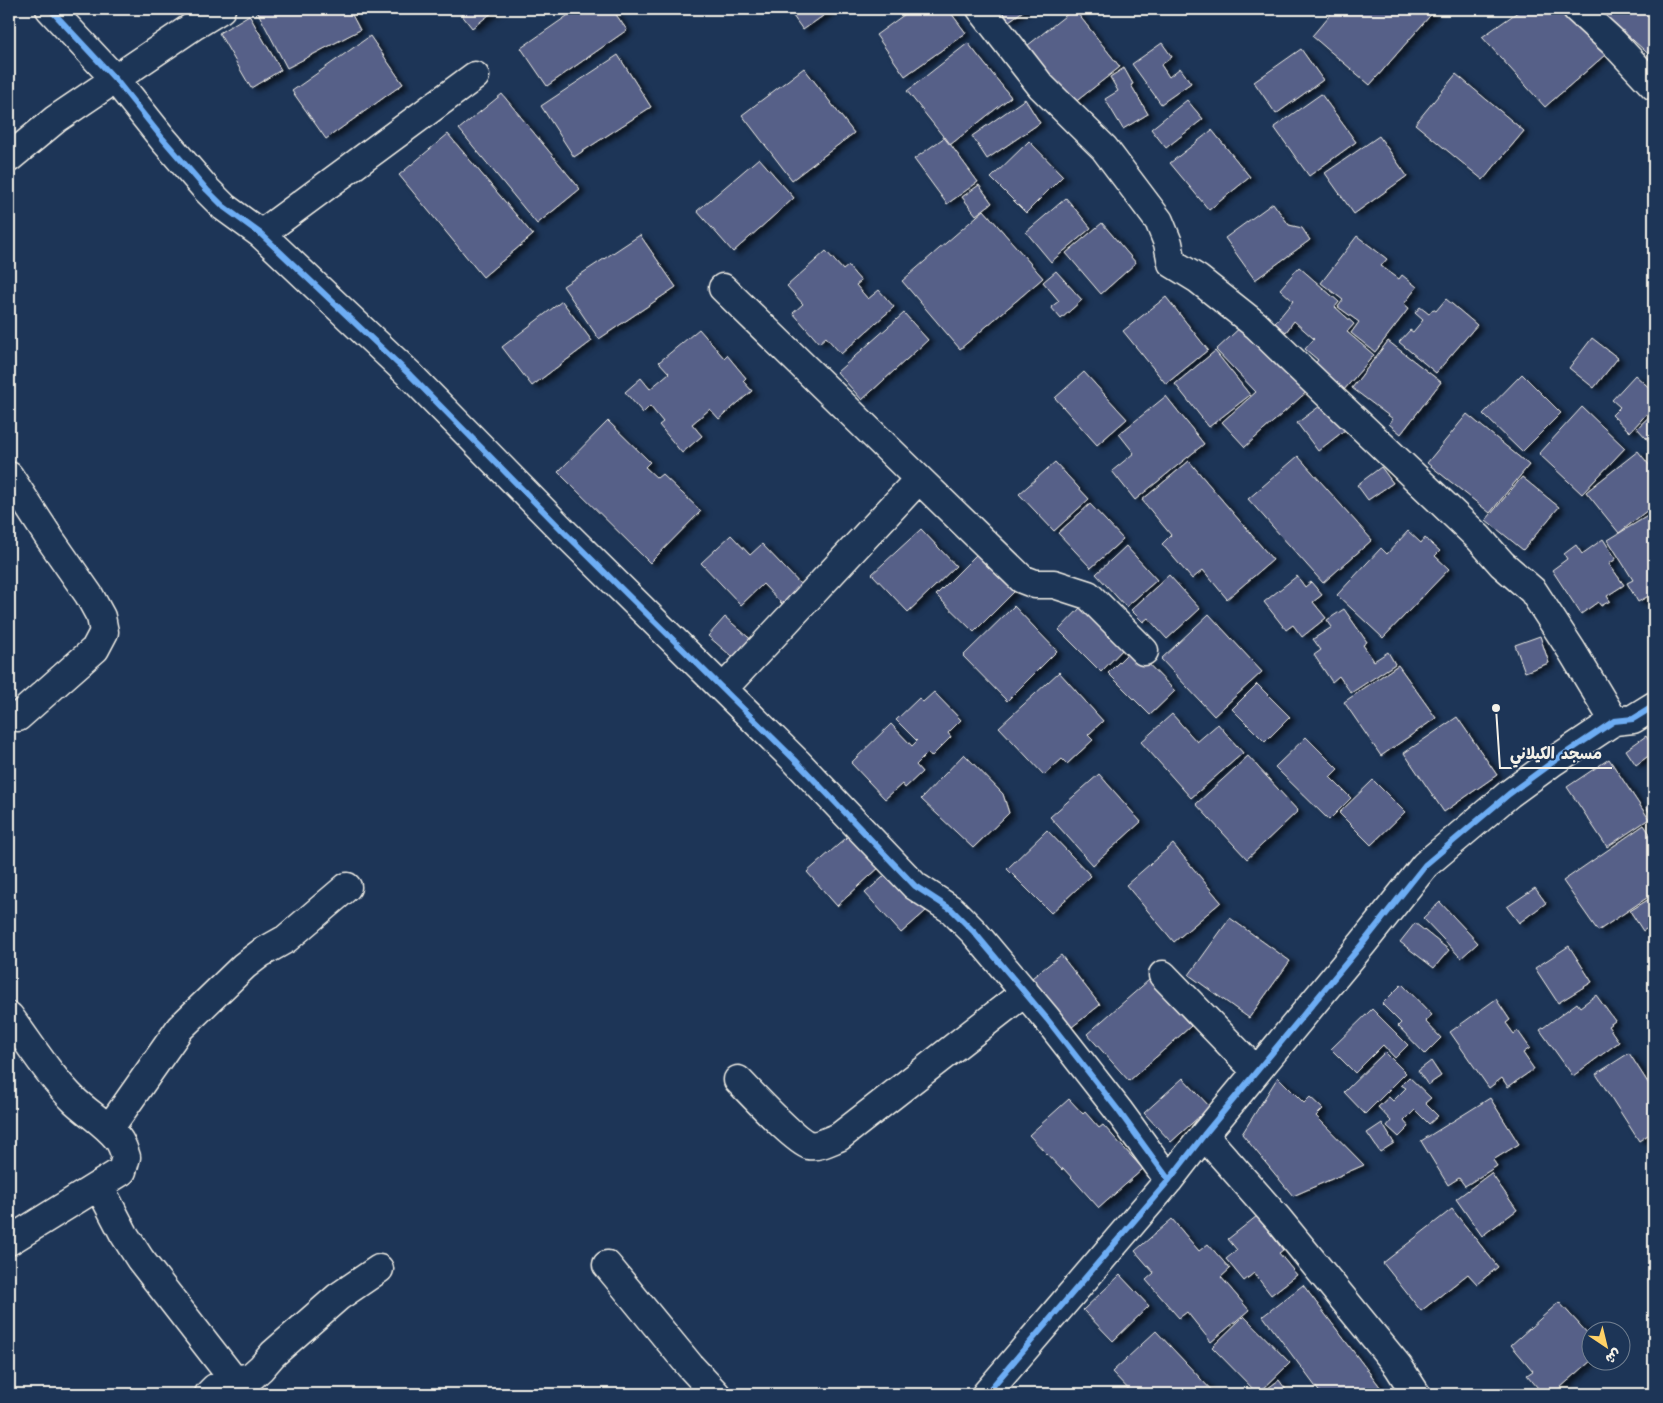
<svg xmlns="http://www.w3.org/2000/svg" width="1663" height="1403" viewBox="0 0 1663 1403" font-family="Kalam,'Playpen Sans Arabic',sans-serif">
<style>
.building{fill:#566088;stroke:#f4f1e8;filter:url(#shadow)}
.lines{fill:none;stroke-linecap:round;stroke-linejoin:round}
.minor-casing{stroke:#f4f1e8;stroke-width:31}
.minor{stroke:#1d3557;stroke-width:28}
.cycleway-casing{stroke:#1d3557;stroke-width:9}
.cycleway{stroke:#6dadf4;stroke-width:6}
.leader{fill:none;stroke:#f4f1e8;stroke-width:2}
.callout-dot{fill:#f4f1e8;stroke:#1d3557;stroke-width:2}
.callout-label{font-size:16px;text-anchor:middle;font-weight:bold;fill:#f4f1e8;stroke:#1d3557;stroke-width:4;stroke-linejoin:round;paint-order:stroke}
</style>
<defs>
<filter id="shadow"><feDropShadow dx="5.5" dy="3" stdDeviation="2.5" flood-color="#0009"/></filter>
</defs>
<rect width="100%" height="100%" fill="#1d3557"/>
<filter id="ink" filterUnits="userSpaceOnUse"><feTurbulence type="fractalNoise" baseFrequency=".02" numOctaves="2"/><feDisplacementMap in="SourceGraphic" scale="10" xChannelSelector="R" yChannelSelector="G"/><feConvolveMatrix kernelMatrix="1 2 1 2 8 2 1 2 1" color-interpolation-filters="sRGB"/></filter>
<g filter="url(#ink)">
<path class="building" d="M256,9H349L360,30L287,68Z
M457,9H497L472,28Z
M577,9H612L627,30L547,86L521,48Z
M788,9H833L803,30Z
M912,9H948L966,33L905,76L876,35Z
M1001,9H1026L1009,21Z
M1074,9L1120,67L1069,107L1023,49Z
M1335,9H1433L1435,10L1370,85L1312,36Z
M1522,9H1563L1605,55L1545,107L1482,37Z
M1607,9H1654V59L1603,13Z
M249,15L281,70L251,88L219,33Z
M370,36L403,84L326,139L292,91Z
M968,43L1011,97L950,145L907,91Z
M1162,43L1172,57L1161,65L1169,77L1180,68L1191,83L1161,104L1132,64Z
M1301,49L1323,80L1276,114L1254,82Z
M618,55L651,107L574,157L541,106Z
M804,68L854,133L792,180L742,115Z
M1124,68L1133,84L1131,85L1148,114L1123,129L1105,99L1118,91L1110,77Z
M1456,74L1524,131L1483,180L1415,124Z
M502,94L580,189L537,224L459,129Z
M1321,94L1356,142L1309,176L1274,127Z
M1025,99L1040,123L987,159L972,136Z
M1187,100L1203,119L1166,148L1151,129Z
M1212,130L1250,177L1209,210L1170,163Z
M448,134L533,235L483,277L399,175Z
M1379,136L1407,176L1354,214L1325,173Z
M945,137L978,182L947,204L914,159Z
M1029,141L1063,176L1026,213L991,178Z
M759,158L794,198L733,252L697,211Z
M979,185L992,203L976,215L962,197Z
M1066,198L1091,228L1051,262L1026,232Z
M1273,203L1289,225L1302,228L1310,240L1255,280L1225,238Z
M984,210L1043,278L960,349L902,281Z
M1102,223L1136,263L1101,294L1066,253Z
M640,235L676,287L599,339L563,286Z
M1357,236L1387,259L1381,266L1399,279L1402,275L1417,287L1404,304L1409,308L1375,352L1351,333L1359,322L1338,307L1343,300L1321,283Z
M826,251L843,270L848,266L861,281L856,285L868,299L879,290L894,307L841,354L826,337L819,343L793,313L803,304L787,286Z
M1299,267L1339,302L1335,307L1354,324L1347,332L1374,355L1343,391L1313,366L1318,360L1305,349L1314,339L1294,321L1286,332L1275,323L1293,301L1280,289Z
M1056,271L1082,300L1061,319L1051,307L1059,301L1043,282Z
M1166,297L1208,350L1166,384L1123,331Z
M1446,299L1477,325L1436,373L1399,342L1410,330L1413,332L1423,320L1415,313L1420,307L1429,314L1433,309L1436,311Z
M562,301L592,341L532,386L502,347Z
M904,313L928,340L862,400L837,372Z
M1245,323L1311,388L1245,447L1222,422L1256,392L1216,350Z
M699,329L724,358L727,355L746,378L743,381L752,391L719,419L710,409L692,424L702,436L682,453L659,425L663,422L650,406L643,413L625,392L641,378L650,389L669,373L659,362Z
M1592,338L1618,358L1594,388L1569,368Z
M1388,341L1441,382L1401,434L1389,424L1393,419L1352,388Z
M1215,351L1250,395L1209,427L1175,384Z
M1084,372L1127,419L1097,445L1055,398Z
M1522,374L1561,413L1522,452L1483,414Z
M1635,375L1654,392V406L1630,432L1612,415L1620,407L1612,400Z
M1166,396L1204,444L1135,500L1112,471L1134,453L1119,434Z
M1324,403L1345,430L1318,451L1297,423Z
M1582,407L1625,448L1582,494L1539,454Z
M1654,412V447L1637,428Z
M1467,414L1529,465L1490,513L1427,463Z
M608,421L650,462L645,467L657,478L662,474L701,511L650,563L558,472Z
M1638,451L1654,471V505L1619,533L1586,492Z
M1298,456L1372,540L1323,583L1248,499Z
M1189,461L1273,560L1227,599L1203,570L1192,579L1162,544L1171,535L1142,500Z
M1055,462L1089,499L1054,531L1019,494Z
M1381,467L1393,483L1368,500L1357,485Z
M1522,477L1559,507L1523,550L1486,520Z
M1090,504L1123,539L1091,568L1058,533Z
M1654,512V593L1638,602L1627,583L1633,580L1608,540Z
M921,529L956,566L908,612L872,574Z
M1408,531L1421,543L1425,538L1440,551L1435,556L1449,569L1383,638L1337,595L1381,548L1387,554Z
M731,535L750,555L762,544L803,587L783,605L763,584L741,605L701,563Z
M1603,539L1616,559L1609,564L1624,585L1607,596L1610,601L1601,606L1598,602L1581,614L1552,570L1567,559L1564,554L1576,545L1582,554Z
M1126,546L1157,580L1126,607L1096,574Z
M976,555L1014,592L974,632L936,595Z
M1169,575L1200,609L1167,639L1148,618L1143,622L1131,610Z
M1297,576L1305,587L1311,582L1322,595L1313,602L1326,618L1302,637L1293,625L1286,630L1264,602Z
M1083,605L1125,647L1101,672L1059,630Z
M1014,606L1057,651L1007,701L963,656Z
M1344,609L1367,642L1363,645L1374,661L1388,652L1395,664L1351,693L1339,676L1332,682L1314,655L1321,650L1313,639L1332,627L1327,620Z
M1209,614L1262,672L1214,716L1161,659Z
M725,617L755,643L738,662L708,636Z
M1540,636L1549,663L1525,672L1515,645Z
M1133,648L1175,691L1150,715L1108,673Z
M1398,665L1436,718L1381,756L1344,702Z
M1059,672L1103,721L1088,735L1093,740L1067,764L1062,759L1044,775L999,727Z
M1257,684L1290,717L1265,742L1232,709Z
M934,692L961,720L948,733L951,737L931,757L928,753L916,765L922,772L905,788L902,784L885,799L851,763L891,724L912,746L917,741L896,720L919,698L923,702Z
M1172,714L1197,742L1218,724L1243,753L1191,798L1141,742Z
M1457,717L1497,775L1444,812L1404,753Z
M1646,736L1654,748V752L1636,765L1626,750Z
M1306,737L1338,769L1330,777L1351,798L1329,820L1275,767Z
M964,754L1003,794L1009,813L973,848L921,799Z
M1248,756L1298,811L1247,859L1196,804Z
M1609,759L1649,819L1607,847L1567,787Z
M1099,774L1141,822L1093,865L1050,817Z
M1373,780L1405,812L1371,845L1339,813Z
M1654,802V819L1646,807Z
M1644,825L1654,840V893L1598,931L1563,881Z
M1047,830L1091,876L1051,913L1007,869Z
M853,832L882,865L837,906L807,872Z
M1173,844L1221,902L1174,942L1126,885Z
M890,871L926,911L901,933L865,893Z
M1535,888L1546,903L1519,923L1507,907Z
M1654,896V924L1643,931L1630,911Z
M1440,902L1478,943L1461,958L1423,918Z
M1230,918L1290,961L1249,1018L1189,975Z
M1415,923L1449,950L1434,968L1400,942Z
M1569,946L1592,982L1558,1003L1535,968Z
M1061,955L1100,1005L1067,1031L1028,981Z
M1149,980L1191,1026L1129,1081L1087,1034Z
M1402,984L1432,1015L1425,1021L1441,1038L1425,1054L1398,1026L1401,1023L1382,1004Z
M1596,995L1615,1021L1608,1026L1619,1042L1573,1076L1540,1030L1577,1003L1580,1007Z
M1496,999L1510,1020L1506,1023L1514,1034L1518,1031L1530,1048L1523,1053L1534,1069L1508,1087L1502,1078L1489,1088L1450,1032Z
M1372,1009L1408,1045L1395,1058L1383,1045L1355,1073L1331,1049Z
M1385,1052L1406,1073L1365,1114L1344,1092Z
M1629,1053L1654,1092V1131L1639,1141L1596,1074Z
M1431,1061L1441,1076L1428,1085L1418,1071Z
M1278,1077L1304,1103L1310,1097L1323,1109L1316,1116L1364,1165L1293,1196L1242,1134Z
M1409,1077L1431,1098L1425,1103L1438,1116L1429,1124L1415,1110L1404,1121L1409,1127L1399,1137L1387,1126L1391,1121L1378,1107L1389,1097L1393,1101L1406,1088L1401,1085Z
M1183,1078L1210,1107L1171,1142L1144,1113Z
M1490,1098L1519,1144L1493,1160L1497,1166L1465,1186L1459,1178L1448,1185L1421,1141Z
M1069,1099L1083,1114L1085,1112L1099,1128L1103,1125L1143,1169L1099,1208L1063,1168L1062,1170L1029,1135Z
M1382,1123L1394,1143L1380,1152L1367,1133Z
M1491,1173L1517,1210L1482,1236L1456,1199Z
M1452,1209L1498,1267L1477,1284L1468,1274L1421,1311L1383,1263Z
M1257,1216L1283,1250L1279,1253L1297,1275L1271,1295L1254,1273L1244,1281L1226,1259L1237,1250L1228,1239Z
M1172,1219L1199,1251L1208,1244L1230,1269L1221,1277L1249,1310L1211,1342L1187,1312L1179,1318L1146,1280L1154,1273L1135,1251Z
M1120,1275L1149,1306L1113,1341L1083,1310Z
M1303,1285L1381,1388L1373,1394H1321L1263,1316Z
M1559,1302L1590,1336V1360H1592L1553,1394H1543L1527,1375L1533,1371L1511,1345Z
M1244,1316L1290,1363L1258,1394L1212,1347Z
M1156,1331L1215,1394H1133L1112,1372Z
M1279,1380L1289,1394H1260Z"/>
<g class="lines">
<g class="minor-casing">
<path id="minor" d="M50,9L116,80L163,139L207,190L224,207L261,234L410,375L564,532L797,762L915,886L952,910L974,932L1047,1019L1118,1110L1169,1180
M981,9L1041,86L1104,148L1159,221L1168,243L1172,263L1198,279L1256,325L1294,362L1479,538L1502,564L1533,591L1572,651L1614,721
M1577,9L1613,42L1654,86
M9,158L56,119L195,25L221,9
M261,234L475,76
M9,476L50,539L89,595L101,617L104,632L95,649L18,717
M919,479L1022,579L1035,584H1054L1088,595L1144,651
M723,689L919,479L723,288
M1163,975L1256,1071
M9,1016C30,1044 49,1076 75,1101C89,1114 106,1124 118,1139C122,1144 124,1151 126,1157L122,1171L9,1241
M738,1080C751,1093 795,1141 809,1145C818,1147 831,1140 839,1137L1025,992
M109,1129L180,1028L244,966L261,953L286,939L347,887
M1204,1135L1278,1219L1398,1366L1416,1394
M99,1186L124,1234L140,1259L234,1380
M607,1265L690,1366L716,1394
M209,1394L215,1388L234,1380L251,1377L261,1368L273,1354L338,1297L379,1269
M986,1394L1169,1180L1204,1135L1363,943L1425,865L1509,794L1554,761L1614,721L1633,719L1654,706"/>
</g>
<use href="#minor" class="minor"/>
<g class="cycleway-casing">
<path id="cycleway" d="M50,9L116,80L163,139L207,190L224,207L261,234L410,375L564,532L797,762L915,886L952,910L974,932L1047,1019L1118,1110L1169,1180
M986,1394L1169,1180L1204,1135L1363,943L1425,865L1509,794L1554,761L1614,721L1633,719L1654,706"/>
</g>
<use href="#cycleway" class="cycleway"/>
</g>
</g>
<path class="leader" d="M1496 708L1500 768H1612"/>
<circle class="callout-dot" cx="1496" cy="708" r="5"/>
<g class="callout-label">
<text x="1556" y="759">مسجد الكيلاني</text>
</g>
<rect width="1663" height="1403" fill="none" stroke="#1d3557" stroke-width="30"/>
<rect x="15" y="15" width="1633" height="1373" fill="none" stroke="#f4f1e8" stroke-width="2" filter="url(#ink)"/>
<g transform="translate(1606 1346) rotate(145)"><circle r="24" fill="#1d3557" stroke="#738091"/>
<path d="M0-4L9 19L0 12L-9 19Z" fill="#ffd166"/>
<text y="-8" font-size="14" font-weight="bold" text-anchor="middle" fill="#f4f1e8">ش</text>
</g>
</svg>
